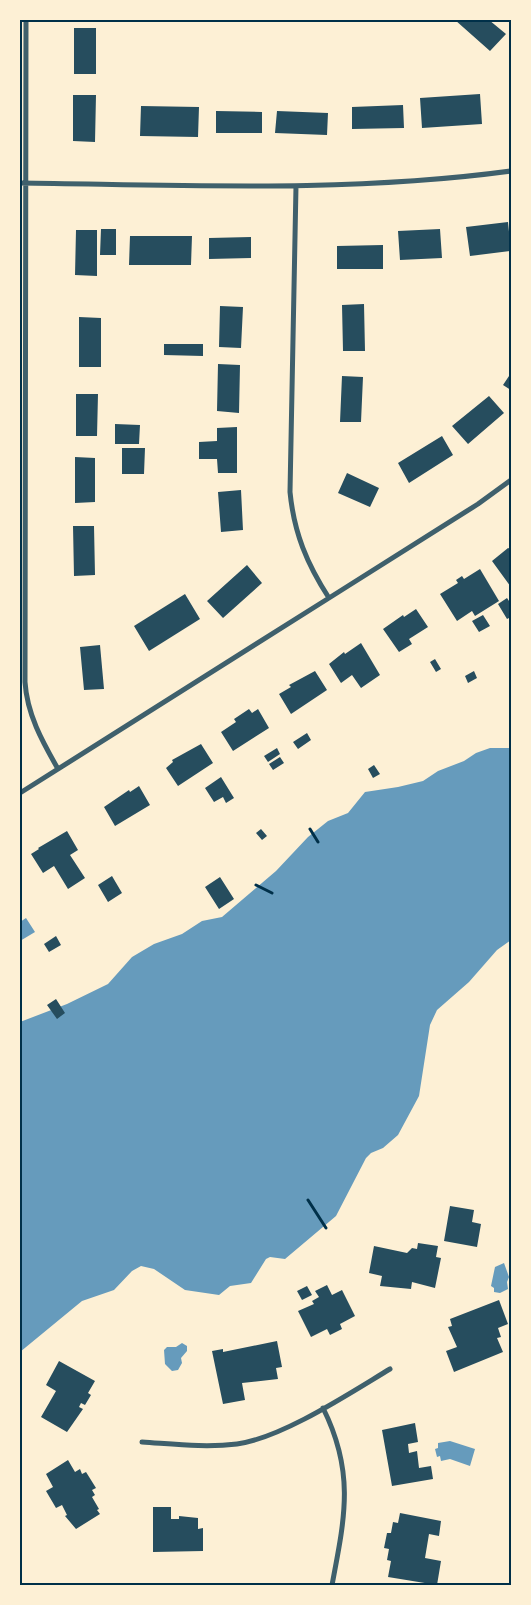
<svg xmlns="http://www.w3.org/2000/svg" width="531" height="1605" viewBox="0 0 531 1605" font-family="Commissioner,sans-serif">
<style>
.water{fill:#669bbc}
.building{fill:#264d5e}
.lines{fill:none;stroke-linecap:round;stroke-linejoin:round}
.path{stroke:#003049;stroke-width:3}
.minor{stroke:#3f606c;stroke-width:5}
.neatline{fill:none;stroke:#003049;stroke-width:2}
</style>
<rect width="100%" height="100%" fill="#fdf0d5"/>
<path class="water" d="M490,748H511V940L497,950L469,982L437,1010L430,1025L419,1096L398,1135L383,1148L371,1153L366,1158L336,1216L285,1259L270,1257L266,1259L251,1283L230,1286L219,1295L185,1290L154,1269L141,1266L132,1271L114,1290L82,1301L20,1352V1022L67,1004L108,984L132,957L154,944L182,934L202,921L222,917L276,871L308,837L328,821L348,813L365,792L398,787L423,781L438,771L464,761L476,753Z
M26,918L35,932L20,941V922Z
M504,1263L509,1277L507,1282L508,1289L500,1293L494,1292V1288L491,1286L495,1267Z
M182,1343L187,1346V1351L181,1358L182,1363L178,1370L172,1371L165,1364L164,1350L167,1347H176Z
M450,1441L475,1449L470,1466L450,1459L441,1461L440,1456L437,1457L435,1449L438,1448V1443Z"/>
<path class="building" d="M455,20H489L506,34L490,51Z
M74,28H96V74H74Z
M480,94L482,124L422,128L420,98Z
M73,95H96L95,142L73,141Z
M403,105L404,128L352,129V107Z
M141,106L199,107L198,137L140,136Z
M216,111L262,112V133H216Z
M277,111L328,113L327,135L275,133Z
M508,222L511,251L470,256L466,227Z
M101,229H116V255H100Z
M440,229L442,258L400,260L398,231Z
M76,230H97V276L75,275Z
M130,236H192L191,265H129Z
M251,237V258L209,259V238Z
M383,245V269H337V246Z
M364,304L365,351H343L342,305Z
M220,306L243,307L241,348L219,347Z
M79,317L101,318V367H79Z
M164,344H203V356L164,355Z
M218,364L240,365L239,413L217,411Z
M511,373V390L503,385Z
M342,376L363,377L361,422H340Z
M76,394H98L97,436H76Z
M489,396L504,413L468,444L452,426Z
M115,424L140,425L139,444H115Z
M237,427V473H218L217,459H199V442L217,441V428Z
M442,436L453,455L409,483L398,463Z
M122,448H145L144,474H122Z
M75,457L95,458V502L75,503Z
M347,473L379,488L370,507L338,493Z
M241,490L243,530L221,532L218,492Z
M73,526H94L95,575L74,576Z
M508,548L511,549V587L492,561Z
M247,565L262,583L223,618L207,601Z
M480,569L499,601L475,616L472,611L457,621L440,594L458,583L456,580L462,576L464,579Z
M185,594L200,619L149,651L134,626Z
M507,598L511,604V617L507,619L498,604Z
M416,609L428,627L409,639L412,644L399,652L383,629L403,615L404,617Z
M483,615L490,626L479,632L472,621Z
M361,643L380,675L361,688L352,675L341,683L329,664L344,652L345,654Z
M100,645L104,689L84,690L80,647Z
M435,659L441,669L436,672L430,662Z
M315,671L327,690L291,714L279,694L291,687L289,685Z
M474,671L477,678L468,683L465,676Z
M249,709L252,713L258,709L269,728L233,751L221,732L236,722L234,719Z
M307,733L311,740L298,749L293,742Z
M201,744L213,763L178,786L166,768L173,762L172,760Z
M277,748L280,754L268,762L264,756Z
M280,757L284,763L273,770L269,764Z
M374,765L380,774L373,778L368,769Z
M221,777L234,798L226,803L223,797L214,802L205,788Z
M139,786L150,805L115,826L104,807L129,790L130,792Z
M261,829L267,836L262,840L256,833Z
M67,831L78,850L70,855L85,878L68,889L54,866L43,873L31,854L39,849L38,848Z
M112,876L122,893L108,902L98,885Z
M220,877L234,899L219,909L205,887Z
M56,936L61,945L49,952L44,944Z
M56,999L65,1013L57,1019L47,1005Z
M450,1206L474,1210L472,1222L481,1224L477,1247L444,1241Z
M418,1243L438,1246L436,1257L441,1258L435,1288L412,1282L411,1289L380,1286L382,1276L369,1273L374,1246L407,1253L412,1248L417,1249Z
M327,1285L332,1295L342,1290L355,1316L340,1324L342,1329L330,1335L327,1329L311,1337L298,1311L314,1304L312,1301L319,1297L315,1291Z
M307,1286L312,1295L302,1300L297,1291Z
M499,1300L508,1324L498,1328L501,1337L497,1338L503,1352L454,1372L446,1351L457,1347L448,1327L452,1326L450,1319Z
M277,1341L282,1367L276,1368L278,1379L242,1383L245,1400L223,1404L212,1351L223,1349V1352Z
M59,1361L95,1381L88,1393L91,1395L85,1405L81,1403L79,1407L83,1409L67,1432L41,1417L56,1391L46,1385Z
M415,1423L418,1442L408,1444L409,1453L417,1451L419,1468L431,1466L433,1479L392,1486L382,1430Z
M68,1460L75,1472L80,1469L82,1474L86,1472L96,1488L92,1490L95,1495L92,1497L99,1509L97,1510L100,1514L76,1529L65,1516L67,1515L62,1505L56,1508L46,1491L53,1487L46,1474Z
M153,1507H171V1519H179V1516L198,1518V1529L203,1528V1551L153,1552Z
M400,1513L441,1521L439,1536L429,1534L425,1558L441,1561L437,1585L388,1577L391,1561L387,1560L389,1549L384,1548L387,1533H391L393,1522L398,1523Z"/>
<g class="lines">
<path class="path" d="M310,829L318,842
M256,885L272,893
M308,1200L326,1228"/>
<path class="minor" d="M26,20L25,682C27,714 42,741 58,769
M20,183C183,185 349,193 511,171
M296,186L290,492C294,533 307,564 329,598
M20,793L329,598L478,504L511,480
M323,1408C355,1472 345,1517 332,1585
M142,1442C173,1444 205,1448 237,1444C282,1438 350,1393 390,1369"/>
</g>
<rect width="531" height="1605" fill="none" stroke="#fdf0d5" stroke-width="42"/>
<rect x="21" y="21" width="489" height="1563" class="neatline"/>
</svg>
